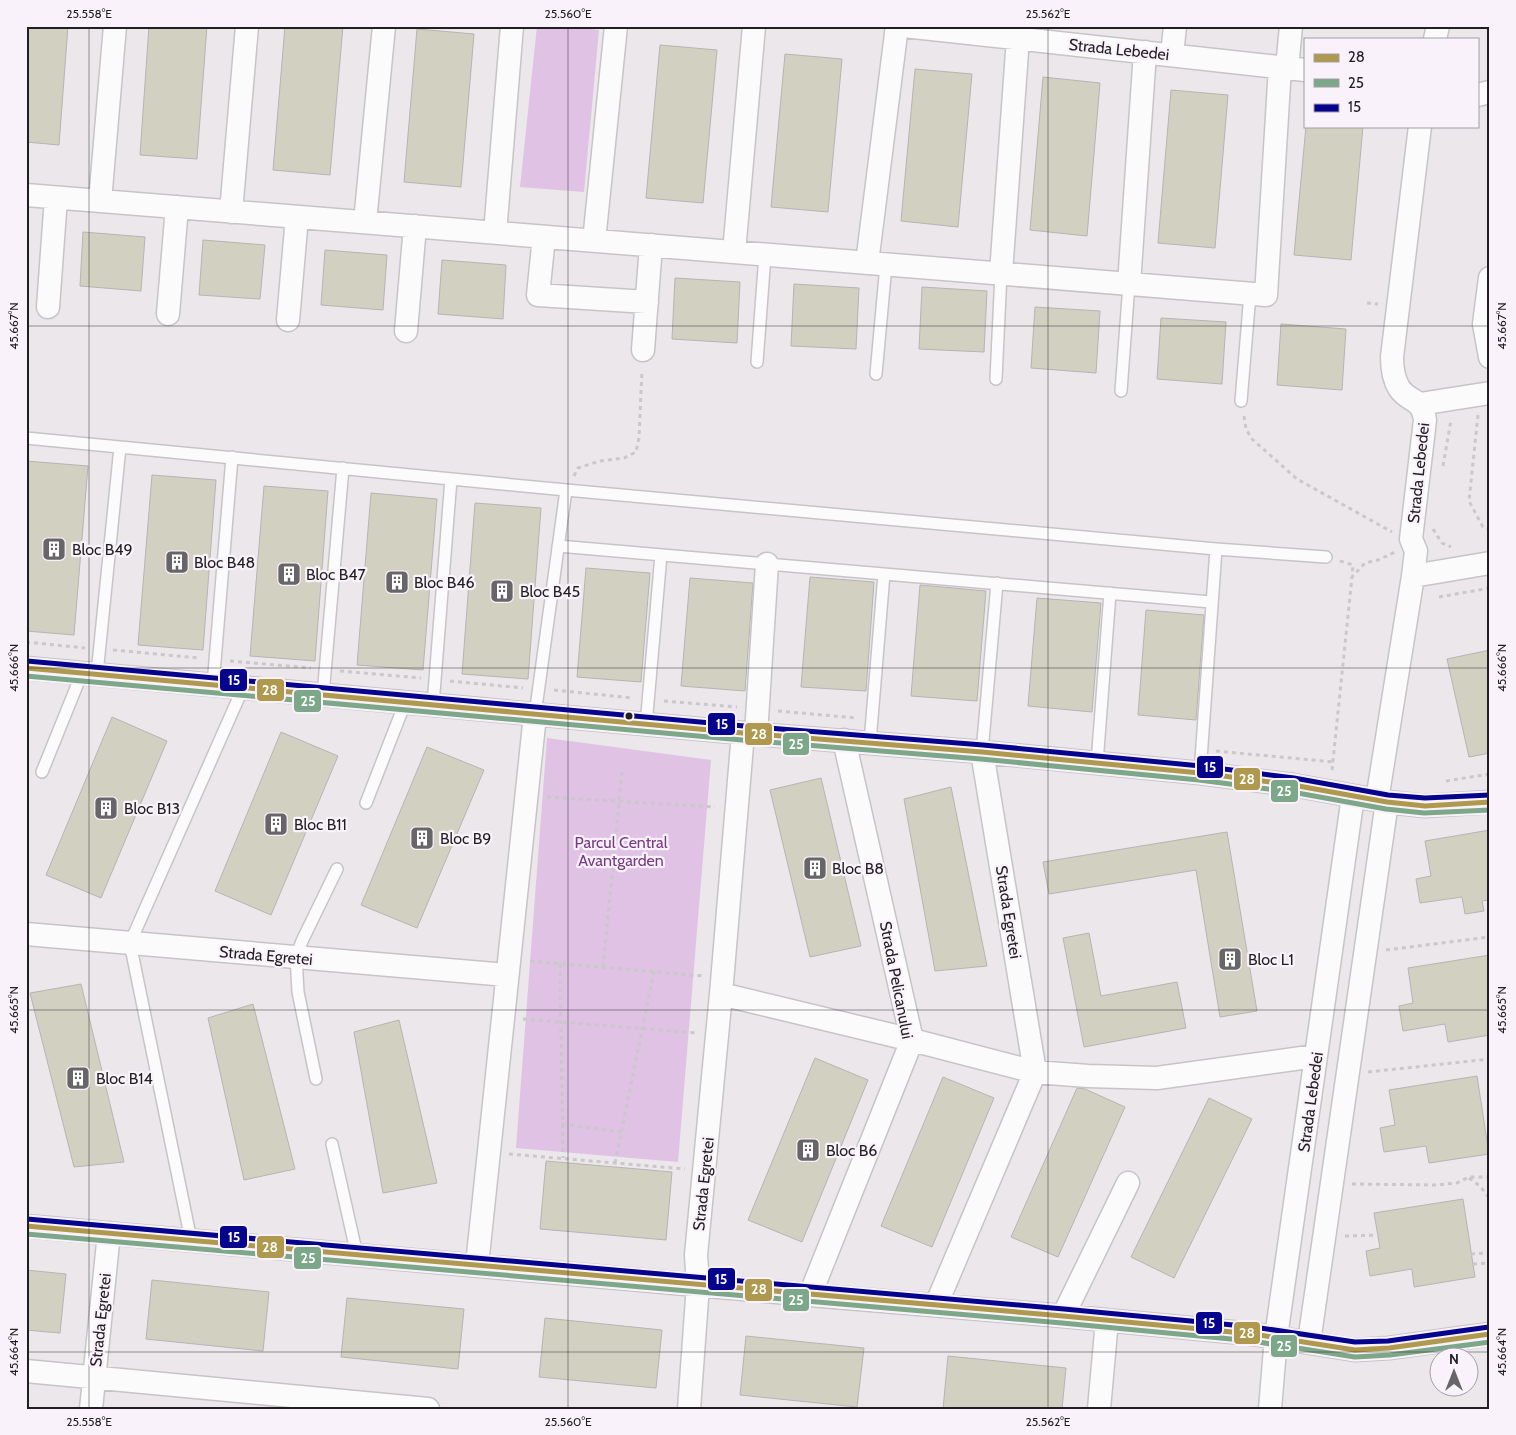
<svg xmlns="http://www.w3.org/2000/svg" width="1516" height="1435" viewBox="0 0 1516 1435" font-family="Cabin,sans-serif">
<style>
.green{fill:#dfc2e4}
.building{fill:#d2d0c1;stroke:#b6b4b4}
.lines{fill:none;stroke-linecap:round;stroke-linejoin:round}
.lane-casing{stroke:#c7c4c7;stroke-width:14}
.street-casing{stroke:#c7c4c7;stroke-width:25}
.path{stroke:#cac8ca;stroke-width:3;stroke-dasharray:4 4;stroke-linecap:butt}
.lane{stroke:#fcfbfc;stroke-width:11}
.street{stroke:#fcfbfc;stroke-width:22}
.bus-1-casing{stroke:#f9f2fa;stroke-width:9}
.bus-2-casing{stroke:#f9f2fa;stroke-width:9}
.bus-3-casing{stroke:#f9f2fa;stroke-width:9}
.bus-1{stroke:#af994e;stroke-width:5}
.bus-2{stroke:#7da789;stroke-width:5}
.bus-3{stroke:#06048c;stroke-width:5}
.ticks{fill:none;stroke:#221f22;stroke-width:1;stroke-opacity:0.45}
.bus-dot{fill:#221f22;stroke:#f9f2fa;stroke-width:2}
.labels{text-anchor:middle;stroke-width:4.5;stroke-linejoin:round;paint-order:stroke}
.street-label{font-size:16px;fill:#221f22;stroke:#f9f2fa}
.poi-label{font-size:16px;fill:#221f22;stroke:#f9f2fa;text-anchor:start}
.park-label{font-size:16px;fill:#793985;stroke:#f9f2fa}
.line-badge{stroke:#f9f2fa;stroke-width:2}
.badge-label{font-size:14px;text-anchor:middle;font-weight:bold;fill:#fff}
.neatline{fill:none;stroke:#221f22;stroke-width:2}
.ticks-label{font-size:12px;text-anchor:middle;fill:#221f22}
</style>
<rect width="100%" height="100%" fill="#ebe7eb"/>
<path class="green" d="M537,26H566L599,30L584,192L520,187Z
M547,738L711,760L678,1162L516,1148Z"/>
<path class="building" d="M26,26H68L59,145L26,142Z
M149,26H207L197,159L140,155Z
M285,26H343L330,175L273,170Z
M417,29L474,34L461,187L404,182Z
M660,45L717,50L703,203L646,198Z
M785,54L842,59L828,212L771,207Z
M915,69L972,74L958,227L901,221Z
M1043,77L1100,83L1087,236L1030,230Z
M1171,90L1228,95L1215,248L1158,243Z
M1306,126H1363L1351,260L1294,255Z
M83,232L145,237L141,291L80,286Z
M203,240L265,245L260,299L199,295Z
M325,250L387,255L383,310L321,305Z
M442,260L506,265L503,319L438,314Z
M675,278L740,282L737,343L672,339Z
M794,284L859,288L856,349L791,346Z
M922,287L987,291L984,352L919,349Z
M1035,307L1100,311L1096,373L1031,368Z
M1161,318L1226,322L1222,384L1157,379Z
M1281,324L1346,329L1342,390L1277,385Z
M26,461L88,466L74,635L26,631Z
M152,475L216,480L203,650L138,645Z
M264,486L328,491L315,661L250,656Z
M371,493L437,499L423,670L357,665Z
M475,503L541,508L528,679L462,674Z
M586,568L650,573L641,682L577,677Z
M810,577L874,582L866,691L801,687Z
M690,578L753,583L745,691L681,686Z
M920,585L986,591L977,701L911,696Z
M1037,598L1101,603L1092,712L1028,706Z
M1146,610L1204,615L1196,720L1138,715Z
M1490,650V753L1469,757L1447,659Z
M112,717L167,741L101,898L46,875Z
M281,732L338,756L271,915L215,891Z
M427,747L484,770L417,928L361,905Z
M821,778L861,946L810,957L770,790Z
M951,787L987,966L935,971L904,799Z
M1490,830V900L1482,901L1484,911L1465,914L1462,897L1420,903L1416,879L1431,876L1425,841Z
M1227,832L1257,1011L1220,1017L1196,870L1049,894L1043,862Z
M1089,933L1101,996L1177,982L1186,1028L1084,1047L1063,938Z
M1490,955V1035L1448,1042L1445,1024L1403,1031L1399,1006L1413,1003L1408,968Z
M81,984L124,1162L74,1167L30,993Z
M253,1004L295,1169L244,1180L208,1018Z
M399,1020L437,1183L383,1193L354,1032Z
M815,1058L868,1080L802,1242L748,1220Z
M1477,1076L1489,1154L1429,1163L1426,1146L1384,1152L1380,1128L1395,1125L1389,1090Z
M943,1077L994,1098L932,1247L881,1226Z
M1077,1088L1085,1089L1125,1107L1058,1257L1011,1237Z
M1209,1098L1252,1119L1174,1278L1131,1257Z
M546,1161L672,1172L666,1240L540,1229Z
M1463,1199L1475,1277L1414,1287L1412,1269L1370,1276L1366,1251L1380,1248L1374,1213Z
M26,1270L66,1274L60,1333L26,1330Z
M152,1280L269,1292L263,1351L146,1339Z
M347,1298L464,1309L458,1369L341,1357Z
M545,1318L662,1330L656,1388L539,1377Z
M746,1336L864,1348L857,1407L740,1395Z
M948,1356L1066,1368L1062,1409H943Z"/>
<g class="lines">
<g class="lane-casing">
<path id="lane" d="M757,362L765,255
M876,374L886,265
M996,379L1001,273
M1121,391L1129,284
M1241,401L1250,294
M26,438L566,490L1216,549L1326,557
M558,546L1211,602
M97,674L120,447
M213,685L232,457
M323,695L343,468
M433,705L451,479
M535,715L566,490
M646,725L661,555
M870,742L884,574
M982,752L997,583
M1097,763L1110,593
M42,772L82,673
M1200,773L1216,549
M366,803L405,703
M316,1079L298,992L296,957L302,941L337,869
M332,1144L357,1255
M191,1240L130,943L243,688"/>
</g>
<g class="street-casing">
<path id="street" d="M904,26L1305,70
M1435,39L1438,26
M1172,55L1175,26
M1287,68L1291,26
M1477,95L1490,92
M26,195L1266,295L1280,67
M100,201L115,26
M231,212L247,26
M365,222L384,26
M495,233L512,26
M544,237L538,295L647,302
M594,241L616,26
M734,252L754,26
M867,263L897,26
M1001,273L1018,38
M1490,278L1484,324L1490,357
M1129,284L1145,52
M48,307L56,198
M168,314L177,207
M288,320L297,217
M406,331L415,226
M643,350L651,245
M1420,404L1490,393
M1413,576L1490,563
M26,668L743,733L982,752L1200,773L1293,785L1387,802L1425,806L1490,802
M756,734L767,564
M1377,800L1413,576L1416,551L1411,539L1425,420C1422,397 1409,403 1399,388C1393,378 1392,368 1392,357L1420,126
M26,934L507,975
M721,994L912,1040L1035,1072L1088,1076L1157,1078L1316,1056
M26,1226L810,1295L1063,1316L1253,1334L1355,1350L1389,1348L1490,1334
M477,1265L535,715
M810,1295L912,1040L844,740
M936,1305L1035,1072L982,752
M1063,1316L1128,1183
M1309,1342L1387,802
M26,1371L428,1409
M91,1409L109,1233
M689,1409L698,1285L696,1255L721,994L743,733
M1099,1409L1107,1320
M1270,1409L1276,1337L1353,796"/>
</g>
<path class="path" d="M1367,303L1378,304
M1478,415L1469,501L1483,527L1490,530
M1244,416L1246,429L1252,439L1297,479L1392,532
M1443,466L1451,420
M574,476L578,468L600,461L624,458L636,452L639,438L642,370
M1433,529L1442,543L1451,547
M1340,561L1353,565L1352,577L1365,563L1378,560L1395,552
M1439,597L1490,588
M26,642L85,648
M113,650L199,658
M230,661L311,668
M340,671L421,678
M450,681L523,688
M554,690L633,698
M664,701L737,707
M778,711L857,718
M1216,751L1333,762
M1332,770L1352,577
M1446,781L1490,774
M547,797L715,807
M1386,950L1490,937
M530,961L703,976
M560,964L563,1158
M603,967L622,772
M523,1019L696,1033
M1368,1072L1490,1059
M562,1124L621,1132
M509,1154L685,1169
M615,1163L654,972
M1469,1178L1480,1186L1490,1199
M1352,1184L1436,1185L1457,1183L1469,1177H1490
M1345,1236L1380,1235
M1471,1254L1490,1253
M1473,1264L1490,1263"/>
<use href="#lane" class="lane"/>
<use href="#street" class="street"/>
<g class="bus-1-casing">
<path id="bus-1" d="M26,668L743,733L982,752L1200,773L1293,785L1387,802L1425,806L1490,802
M26,1226L1063,1316L1253,1334L1355,1350L1389,1348L1490,1334"/>
</g>
<g class="bus-2-casing">
<path id="bus-2" d="M26,676L742,740L981,759L1199,780L1292,792L1386,809L1424,813L1490,810
M26,1234L1062,1323L1252,1341L1355,1357L1390,1355L1490,1342"/>
</g>
<g class="bus-3-casing">
<path id="bus-3" d="M27,661L744,726L983,745L1201,766L1294,778L1388,795L1425,798L1490,795
M27,1219L1064,1309L1254,1327L1355,1342L1388,1341L1489,1327"/>
</g>
<use href="#bus-1" class="bus-1"/>
<use href="#bus-2" class="bus-2"/>
<use href="#bus-3" class="bus-3"/>
</g>
<path class="ticks" d="M89,26V1409M568,26V1409M1048,26V1409M26,326H1490M26,668H1490M26,1010H1490M26,1352H1490"/>
<defs>
<g id="building-square" transform="scale(1.25)"><rect x="-9" y="-9" width="18" height="18" rx="4" fill="#686568" stroke="#f9f2fa"/><path d="M-4-6H4V6H1V3H-1V6H-4ZM-2.5-4.3h1.7v1.8h-1.7ZM.8-4.3h1.7v1.8H.8ZM-2.5-1h1.7V.8h-1.7ZM.8-1h1.7V.8H.8Z" fill="#fff"/></g>
</defs>
<g fill-rule="evenodd">
<use href="#building-square" x="54" y="549"/>
<use href="#building-square" x="177" y="562"/>
<use href="#building-square" x="289" y="574"/>
<use href="#building-square" x="397" y="582"/>
<use href="#building-square" x="502" y="591"/>
<use href="#building-square" x="106" y="808"/>
<use href="#building-square" x="276" y="824"/>
<use href="#building-square" x="422" y="838"/>
<use href="#building-square" x="815" y="868"/>
<use href="#building-square" x="1230" y="959"/>
<use href="#building-square" x="78" y="1078"/>
<use href="#building-square" x="808" y="1150"/>
</g>
<circle class="bus-dot" cx="629" cy="716" r="4.5"/>
<g class="labels">
<g class="street-label">
<text transform="translate(1119 49) rotate(6)" y="6">Strada Lebedei</text>
<text transform="translate(1418 473) rotate(-84)" y="6">Strada Lebedei</text>
<text transform="translate(1009 912) rotate(81)" y="6">Strada Egretei</text>
<text transform="translate(266 955) rotate(5)" y="6">Strada Egretei</text>
<text transform="translate(897 980) rotate(79)" y="6">Strada Pelicanului</text>
<text transform="translate(1310 1102) rotate(-82)" y="6">Strada Lebedei</text>
<text transform="translate(703 1184) rotate(-84)" y="6">Strada Egretei</text>
<text transform="translate(100 1320) rotate(-84)" y="6">Strada Egretei</text>
</g>
<g class="poi-label">
<text x="72" y="555">Bloc B49</text>
<text x="194" y="568">Bloc B48</text>
<text x="306" y="580">Bloc B47</text>
<text x="414" y="588">Bloc B46</text>
<text x="520" y="597">Bloc B45</text>
<text x="124" y="814">Bloc B13</text>
<text x="294" y="830">Bloc B11</text>
<text x="440" y="844">Bloc B9</text>
<text x="832" y="874">Bloc B8</text>
<text x="1248" y="965">Bloc L1</text>
<text x="96" y="1084">Bloc B14</text>
<text x="826" y="1156">Bloc B6</text>
</g>
<g class="park-label">
<text x="621" y="848">Parcul Central<tspan x="621" dy="18">Avantgarden</tspan></text>
</g>
</g>
<g class="line-badge">
<rect x="219" y="668" width="29" height="24" rx="5" fill="#06048c"/>
<rect x="256" y="678" width="29" height="24" rx="5" fill="#af994e"/>
<rect x="293" y="689" width="29" height="24" rx="5" fill="#7da789"/>
<rect x="707" y="712" width="29" height="24" rx="5" fill="#06048c"/>
<rect x="744" y="722" width="29" height="24" rx="5" fill="#af994e"/>
<rect x="782" y="732" width="28" height="24" rx="5" fill="#7da789"/>
<rect x="1196" y="755" width="28" height="24" rx="5" fill="#06048c"/>
<rect x="1233" y="767" width="28" height="24" rx="5" fill="#af994e"/>
<rect x="1270" y="779" width="29" height="24" rx="5" fill="#7da789"/>
<rect x="219" y="1225" width="29" height="24" rx="5" fill="#06048c"/>
<rect x="256" y="1235" width="29" height="24" rx="5" fill="#af994e"/>
<rect x="293" y="1246" width="29" height="24" rx="5" fill="#7da789"/>
<rect x="707" y="1267" width="29" height="24" rx="5" fill="#06048c"/>
<rect x="744" y="1278" width="29" height="24" rx="5" fill="#af994e"/>
<rect x="782" y="1288" width="28" height="24" rx="5" fill="#7da789"/>
<rect x="1195" y="1311" width="28" height="24" rx="5" fill="#06048c"/>
<rect x="1233" y="1321" width="28" height="24" rx="5" fill="#af994e"/>
<rect x="1270" y="1334" width="28" height="24" rx="5" fill="#7da789"/>
</g>
<g class="badge-label">
<text x="234" y="685">15</text>
<text x="270" y="695">28</text>
<text x="308" y="706">25</text>
<text x="722" y="729">15</text>
<text x="759" y="739">28</text>
<text x="796" y="749">25</text>
<text x="1210" y="772">15</text>
<text x="1247" y="784">28</text>
<text x="1284" y="796">25</text>
<text x="234" y="1242">15</text>
<text x="270" y="1252">28</text>
<text x="308" y="1263">25</text>
<text x="721" y="1284">15</text>
<text x="759" y="1294">28</text>
<text x="796" y="1305">25</text>
<text x="1209" y="1328">15</text>
<text x="1247" y="1338">28</text>
<text x="1284" y="1351">25</text>
</g>
<rect width="1516" height="1435" fill="none" stroke="#f9f2fa" stroke-width="55"/>
<rect x="1304" y="38" width="175" height="90" fill="#f9f2fa" stroke="#a39ea4"/>
<rect x="1314" y="54" width="25" height="8" fill="#af994e" stroke="#a39ea4"/>
<text x="1348" y="62" font-size="15" fill="#221f22">28</text>
<rect x="1314" y="79" width="25" height="8" fill="#7da789" stroke="#a39ea4"/>
<text x="1348" y="88" font-size="15" fill="#221f22">25</text>
<rect x="1314" y="104" width="25" height="8" fill="#06048c" stroke="#a39ea4"/>
<text x="1348" y="112" font-size="15" fill="#221f22">15</text>
<g transform="translate(1454 1372)"><circle r="24" fill="#f9f2fa" stroke="#a39ea4"/>
<path d="M0-4L9 19L0 12L-9 19Z" fill="#686568"/>
<text y="-8" font-size="14" font-weight="bold" text-anchor="middle" fill="#221f22">N</text>
</g>
<rect x="28" y="28" width="1460" height="1380" class="neatline"/>
<g class="ticks-label">
<text x="89" y="18">25.558°E</text>
<text x="568" y="18">25.560°E</text>
<text x="1048" y="18">25.562°E</text>
<text transform="translate(14 326) rotate(-90)" y="4">45.667°N</text>
<text transform="translate(1502 326) rotate(-90)" y="4">45.667°N</text>
<text transform="translate(14 668) rotate(-90)" y="4">45.666°N</text>
<text transform="translate(1502 668) rotate(-90)" y="4">45.666°N</text>
<text transform="translate(14 1010) rotate(-90)" y="4">45.665°N</text>
<text transform="translate(1502 1010) rotate(-90)" y="4">45.665°N</text>
<text transform="translate(14 1352) rotate(-90)" y="4">45.664°N</text>
<text transform="translate(1502 1352) rotate(-90)" y="4">45.664°N</text>
<text x="89" y="1426">25.558°E</text>
<text x="568" y="1426">25.560°E</text>
<text x="1048" y="1426">25.562°E</text>
</g>
</svg>
